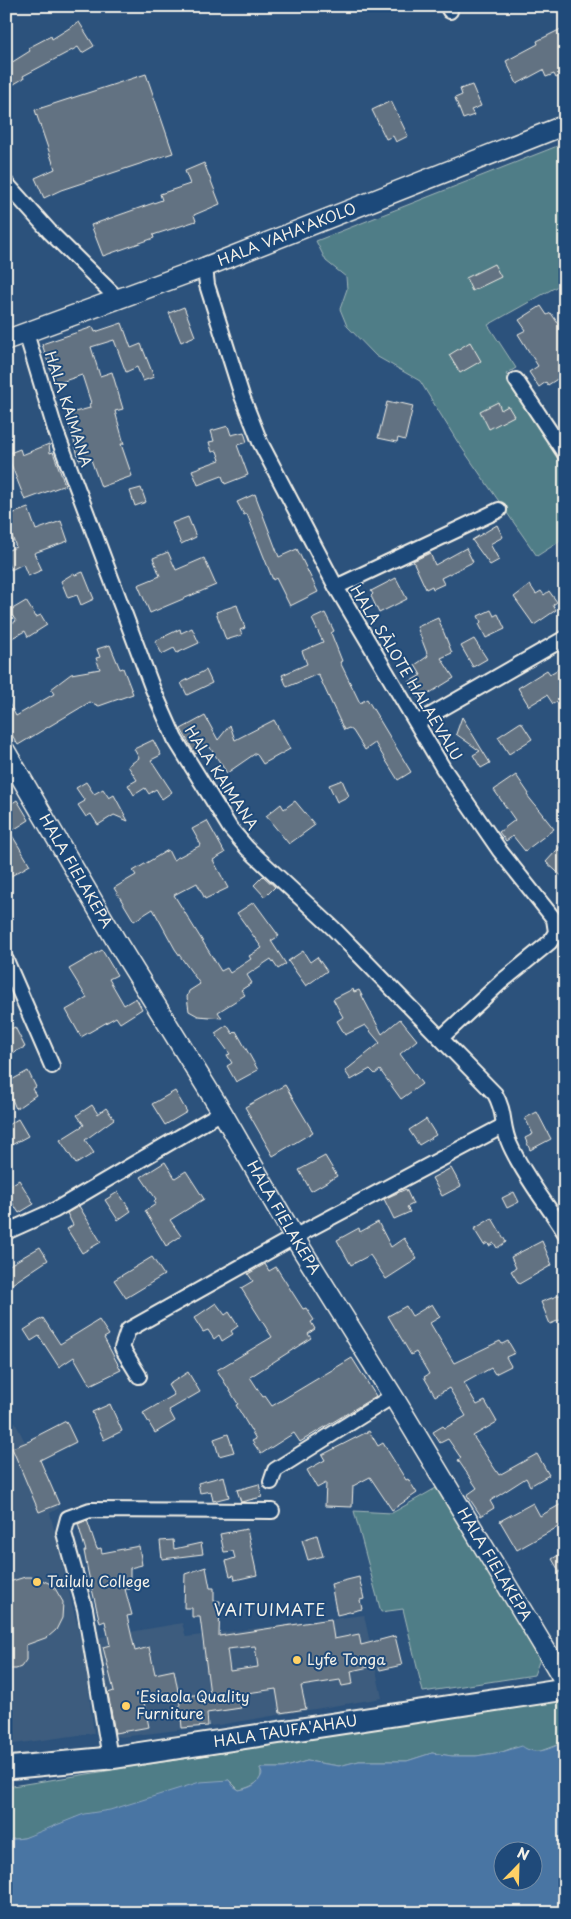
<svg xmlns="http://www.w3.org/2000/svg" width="571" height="1919" viewBox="0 0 571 1919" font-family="'Playpen Sans',sans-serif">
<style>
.built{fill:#3c5c7e}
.green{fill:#4f7d87;stroke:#a2b7b8}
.water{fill:#4874a3;stroke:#8da6bf;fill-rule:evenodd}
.building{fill:#627282;stroke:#f4f1e8;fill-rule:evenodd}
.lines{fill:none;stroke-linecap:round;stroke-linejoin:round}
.street-casing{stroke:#f4f1e8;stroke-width:18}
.secondary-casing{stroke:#f4f1e8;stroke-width:22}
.primary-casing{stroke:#f4f1e8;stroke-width:25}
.street{stroke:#1f4a7a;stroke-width:14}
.secondary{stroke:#1f4a7a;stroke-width:19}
.primary{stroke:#1f4a7a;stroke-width:21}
.poi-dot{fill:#ffd166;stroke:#1f4a7a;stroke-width:2}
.labels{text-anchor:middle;stroke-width:4;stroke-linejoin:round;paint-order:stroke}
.street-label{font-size:15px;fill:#f4f1e8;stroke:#1f4a7a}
.poi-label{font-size:15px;fill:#f4f1e8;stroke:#1f4a7a;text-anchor:start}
.neighbourhood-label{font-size:16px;letter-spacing:1px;fill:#f4f1e8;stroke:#1f4a7a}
</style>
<rect width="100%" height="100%" fill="#2c527c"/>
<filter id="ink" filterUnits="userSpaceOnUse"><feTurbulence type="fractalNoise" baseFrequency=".02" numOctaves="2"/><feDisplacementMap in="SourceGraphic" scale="10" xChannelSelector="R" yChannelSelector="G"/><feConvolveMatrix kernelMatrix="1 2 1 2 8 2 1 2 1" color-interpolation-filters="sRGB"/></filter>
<g filter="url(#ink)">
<path class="built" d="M6,1405L59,1508L50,1513L84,1653L94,1733L6,1745Z
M364,1615L382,1698L218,1725L121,1737L111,1735L95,1638L182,1623L186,1637Z"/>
<path class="green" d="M565,143V282L488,325L516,368L506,374L565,468V538L537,556L457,441L420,381L376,356L347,326L340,309L347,289L346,277L326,261L316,241Z
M436,1488L540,1659L534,1675L423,1692L403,1609L381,1612L354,1511L392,1513Z
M565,1701V1742L538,1752L515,1747L502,1752L476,1756H452L432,1753L407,1761H359L339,1766L307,1761L283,1768H260C265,1782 251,1787 239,1790L229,1780L24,1838L6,1840V1787L458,1715Z"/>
<path class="water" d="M565,1742V1913H6V1840L24,1838L84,1814L110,1810L200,1782L229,1780L233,1786L239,1790C250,1788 258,1785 262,1774L260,1768H283L307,1761L339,1766L359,1761H407L432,1753L452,1756H476L502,1752L522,1746C536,1757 550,1748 565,1742ZM504,1852H534V1882H504Z"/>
<path class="building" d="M79,22L94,46L82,53L78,47L23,76L24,78L6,89V66L30,51L28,48L51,36L52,39Z
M561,29L565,36V74L556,78L554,74L546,77L543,70L517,84L506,61L538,44L537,41Z
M146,74L173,153L61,190L44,198L35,178L55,169L35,110Z
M472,85L481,106L471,110L474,115L463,119L455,98L462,95L460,89Z
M391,101L408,136L396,142L393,136L386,139L372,110Z
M204,163L220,204L194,215L196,221L153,235L154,238L103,256L91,225L162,200L160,194L190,184L185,171Z
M494,264L501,277L472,291L466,278Z
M541,306L547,315L551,313L565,334V374L548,385L546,382L539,387L529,372L538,366L518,334L526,330L519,320Z
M184,307L195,336L181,342L169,313Z
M122,323L131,348L141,344L154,377L143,381L137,367L126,372L114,340L91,347L100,376L112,372L123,409L115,411L124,444H121L132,476L101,487L90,457L79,460L67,414L90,408L89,404L91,403L82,375L55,384L42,344L93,327L95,332Z
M470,342L481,361L460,373L449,355Z
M387,402L396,404V402L413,406L405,440L398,438L397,442L378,438Z
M498,402L501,410L508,406L514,416L489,429L480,411Z
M228,426L231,435L244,432L247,442L237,445L248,475L225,484L222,476L198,485L192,470L220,460L217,451L212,452L209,442L214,441L211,431Z
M49,444L50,453L53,452L65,485L25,500L7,454L20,449L22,455Z
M141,488L146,502L135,506L130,491Z
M255,494L279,557L297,549L318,592L290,606L276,578L273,580L247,514L244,515L237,502Z
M28,508L36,530L61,521L68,541L34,553L42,570L28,576L23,564L11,570L6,559V551L16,547L9,528L6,529V516Z
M188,517L196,537L181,544L172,523Z
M497,525L503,537L490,544L499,560L490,565L472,540Z
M466,548L473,562L441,578L444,584L433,589L432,586L426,589L413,561L430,553L435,565Z
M168,552L176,570L204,558L216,585L150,613L138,585L160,576L153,558Z
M83,572L94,599L81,605L77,595L68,598L61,581L74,573L75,575Z
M396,578L407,599L379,613L371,596L373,594L371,591Z
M530,585L536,594L541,591L544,595L549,591L557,602L553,605L556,610L534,625L514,597Z
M26,601L36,617L41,615L47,625L28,637L25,631L10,639L6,627L16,621L9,611Z
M237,605L245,628L240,630L242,635L226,640L216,612Z
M491,610L494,616L498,614L505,629L486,638L479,624L481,622L478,616Z
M325,613L334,631L331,633L342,661L340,662L360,703L367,699L411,772L398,780L375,743L365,750L353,731L349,728L344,730L318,674L287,687L282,675L307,664L302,651L323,642L312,619Z
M438,618L452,653L441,658L454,678L420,699L409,682L421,675L415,665L428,656L417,627Z
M192,628L199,643L177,653L174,648L162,654L155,641L180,629L181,633Z
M474,639L487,659L473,667L461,646Z
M110,645L120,669L123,668L133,694L99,706L90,702L18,745L6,725V698L16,716L54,694L51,689L71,674L100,669L96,658L100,657L97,649Z
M565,665V696L553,704L547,695L529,706L518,688L547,670L550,674Z
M206,670L212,683L187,695L181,683Z
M205,716L218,740L230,725L235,740L274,720L290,749L263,764L256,753L227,773L209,746L195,754L181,729Z
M462,717L490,763L481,768L473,755L480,751L456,734Z
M521,722L532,739L509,754L498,737Z
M153,740L161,755L151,760L172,792L162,799L156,789L149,794L145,788L134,795L128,785L137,780L128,766L139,758L134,749Z
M516,775L529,794L527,795L554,829L525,851L513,836L506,841L499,832L515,820L494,790Z
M342,780L349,796L337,802L329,785Z
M86,782L94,794L103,789L109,798L114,795L128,821L114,815L98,825L91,814L86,817L78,805L85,801L76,788Z
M17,800L29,820L10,832L30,865L6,879V807Z
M295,801L315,825L289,844L266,816L281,804L284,809Z
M207,821L225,853L213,860L228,888L205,899L197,883L174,895L221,971L227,968L230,973L251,959L249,956L262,948L237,913L254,902L279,936L271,941L286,964L278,969L271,959L247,975L252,983L241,990L245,995L218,1012L222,1018L198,1016L189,1011L187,997L189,991L200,984L175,949L153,909L134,921L114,888L136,875L133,871L168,850L173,860L201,845L192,829Z
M565,841V879L546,862Z
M263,876L275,887L265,897L254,885Z
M102,950L117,975L109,979L124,1005L136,998L142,1009L120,1023L116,1017L81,1037L66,1010L87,998L69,969Z
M303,951L310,962L317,957L327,971L306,986L288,961Z
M353,989L354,992L359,990L382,1034L400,1019L417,1040L400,1054L422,1084L401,1099L380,1070L375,1074L370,1069L351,1080L345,1071L380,1043L365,1025L345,1035L337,1021L343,1017L333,999Z
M227,1025L233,1034L236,1031L258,1070L236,1082L227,1066L232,1063L227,1055L230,1054L215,1033Z
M15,1027L25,1047L6,1056V1031Z
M28,1071L36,1087L32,1089L36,1095L16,1109L10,1094L6,1095V1083Z
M285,1085L313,1132L273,1156L245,1107Z
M175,1091L187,1112L165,1125L152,1104Z
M92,1105L98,1114L106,1108L114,1119L85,1140L94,1153L76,1164L60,1140L84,1125L77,1115Z
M537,1112L551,1139L530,1150L525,1138L533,1134L525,1118Z
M18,1119L28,1136L6,1148V1126Z
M426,1119L436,1135L419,1145L409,1130Z
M325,1156L337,1176L311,1191L299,1170Z
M165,1162L175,1178L186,1171L204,1199L170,1220L181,1236L166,1246L145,1211L156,1204L154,1201L156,1199L141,1177Z
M451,1168L461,1186L442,1196L432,1178Z
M19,1180L34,1204L19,1213L6,1193V1188Z
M406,1189L413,1204L407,1207L410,1212L394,1219L384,1199Z
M118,1192L131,1211L118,1220L105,1200Z
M514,1192L519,1202L507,1208L502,1198Z
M79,1206L101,1242L82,1253L67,1229L73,1225L67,1213Z
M492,1218L506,1242L497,1248L494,1243L489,1246L488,1243L484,1245L474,1229Z
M378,1222L391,1247L404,1238L417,1259L386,1279L370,1255L351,1265L337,1240L359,1228L360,1232Z
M542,1241L552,1265L519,1284L511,1271L516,1268L511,1257Z
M40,1247L48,1260L6,1288V1267Z
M152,1257L164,1275L126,1298L114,1280Z
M265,1264L269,1271L276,1267L303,1309L306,1308L314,1320L311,1322L315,1329L308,1334L311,1338L250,1377L263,1397L265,1396L272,1406L352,1358L376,1396L300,1442L294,1433L261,1454L252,1441L256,1439L236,1405L238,1404L217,1370L272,1337L241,1288L253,1281L248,1274Z
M565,1293V1318L550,1324L541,1302Z
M216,1303L225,1315L229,1312L238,1326L231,1331L233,1334L222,1341L219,1335L214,1339L208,1330L203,1332L194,1318Z
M432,1304L440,1317L430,1323L454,1363L500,1341L502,1344L508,1341L515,1353L506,1357L511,1366L495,1374L491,1368L464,1383L477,1405L485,1401L497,1422L473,1436L499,1475L537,1454L549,1475L530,1486L526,1478L490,1501L494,1508L481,1516L467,1495L477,1488L458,1460L461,1458L448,1439L440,1443L433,1432L443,1426L445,1428L466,1416L449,1388L435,1396L424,1377L429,1374L416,1352L411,1355L388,1316L406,1306L412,1316Z
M43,1318L60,1344L99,1320L109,1335L104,1338L121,1370L90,1385L74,1357L59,1367L39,1336L31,1341L24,1330Z
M188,1372L200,1392L169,1410L175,1421L155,1433L143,1413L174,1395L168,1385Z
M110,1404L122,1431L104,1440L92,1412Z
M66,1421L76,1442L40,1460L59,1504L39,1512L12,1448L32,1440L31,1439Z
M369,1431L378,1446L383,1443L406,1480L408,1479L417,1493L392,1510L370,1477L353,1486L352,1507L325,1506L326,1483L317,1488L307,1470L325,1460L322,1455Z
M228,1434L234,1452L219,1456L214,1439Z
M224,1476L229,1497L213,1501L211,1491L200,1493L198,1483Z
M259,1484L262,1497L241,1502L237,1490Z
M565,1502V1523L517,1550L500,1521L533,1503L540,1516Z
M87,1520L97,1549L101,1548L102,1553L139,1546L142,1565L130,1568V1589H125L132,1615L127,1616L135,1651L149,1647L155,1674L174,1670L179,1696L144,1703L149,1727L115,1733L108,1693L114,1691L103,1647L110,1645L105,1621L100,1623L88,1572L84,1551H86L78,1524Z
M247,1529L257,1575L235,1580L234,1575L230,1576L226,1561L235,1558L233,1551L224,1552L220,1534Z
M317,1535L323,1556L308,1560L302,1540Z
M173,1540L174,1549L201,1543L203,1554L162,1559L160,1541Z
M565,1551V1581L552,1559Z
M206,1567L210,1588H214V1601H220L219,1636L331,1619L334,1639L359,1634L361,1645L395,1636L402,1665L380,1670L378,1665L351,1671L353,1684L342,1686L340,1680L301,1686L306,1709L280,1713L276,1689L247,1693V1696L239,1697L241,1708L207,1713L208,1726L182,1728L179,1696L210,1694L200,1617H192V1608H184L185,1574ZM255,1646L258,1667L230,1671L227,1649Z
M25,1577H35L53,1585L63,1602L62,1618L56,1630L48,1637L26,1645V1660L21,1667L16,1669H6V1583Z
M359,1577L364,1599L360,1600L362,1609L337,1615L331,1584Z"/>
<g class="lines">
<g class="street-casing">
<path id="street" d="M447,6L450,11
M6,183L50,232L119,300
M205,267L207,285L242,396L260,442L336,587L443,768L500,851L554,919L556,932L550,942L501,982L442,1037
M26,333L55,429L152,687L175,739L230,828L247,848L333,928L495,1094C506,1113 501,1126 510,1145C524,1176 547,1204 565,1233
M516,380L565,454
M336,587L499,510
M417,723L565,638
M6,960L52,1066
M6,1232L55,1210L222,1112
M139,1376L122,1348L128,1330L294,1237L503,1126
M271,1482L275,1470L393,1396
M110,1758L85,1609L64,1533L68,1518L90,1510L272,1511"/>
</g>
<g class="secondary-casing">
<g id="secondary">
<path id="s1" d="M6,340L205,267L565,125"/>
<path id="s2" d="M6,752L118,944L222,1112L294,1237L393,1396L565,1682"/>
</g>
</g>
<g class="primary-casing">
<g id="primary">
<path id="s3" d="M6,1768L110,1758L565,1689"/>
</g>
</g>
<use href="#street" class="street"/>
<use href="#secondary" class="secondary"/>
<use href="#primary" class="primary"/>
</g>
</g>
<g class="poi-dot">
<circle cx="37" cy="1582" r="5"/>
<circle cx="297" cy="1660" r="5"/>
<circle cx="126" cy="1706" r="5"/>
</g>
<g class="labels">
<g class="street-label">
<text dy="5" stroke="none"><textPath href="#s1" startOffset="300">HALA VAHA'AKOLO</textPath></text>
<text transform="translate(68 409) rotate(72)" y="5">HALA KAIMANA</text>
<text transform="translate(406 673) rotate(59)" y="5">HALA SĀLOTE HALAEVALU</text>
<text transform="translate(221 778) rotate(57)" y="5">HALA KAIMANA</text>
<text dy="5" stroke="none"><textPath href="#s2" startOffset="138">HALA FIELAKEPA</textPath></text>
<text dy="5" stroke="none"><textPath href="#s2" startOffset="542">HALA FIELAKEPA</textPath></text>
<text dy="5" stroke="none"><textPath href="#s2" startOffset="948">HALA FIELAKEPA</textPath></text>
<text dy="5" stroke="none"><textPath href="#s3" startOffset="282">HALA TAUFA'AHAU</textPath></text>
</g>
<g class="poi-label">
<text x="47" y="1587">Tailulu College</text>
<text x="307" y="1665">Lyfe Tonga</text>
<text x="136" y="1702">'Esiaola Quality<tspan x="136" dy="17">Furniture</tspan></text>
</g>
<g class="neighbourhood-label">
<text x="270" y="1616">VAITUIMATE</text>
</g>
</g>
<rect width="571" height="1919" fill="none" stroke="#1f4a7a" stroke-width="25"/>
<rect x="12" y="12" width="546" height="1894" fill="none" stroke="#f4f1e8" stroke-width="2" filter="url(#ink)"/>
<g transform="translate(518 1866) rotate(23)"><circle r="24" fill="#1f4a7a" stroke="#748da6"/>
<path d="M0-4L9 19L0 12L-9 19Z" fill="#ffd166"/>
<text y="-8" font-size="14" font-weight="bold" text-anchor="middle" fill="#f4f1e8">N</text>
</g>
</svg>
